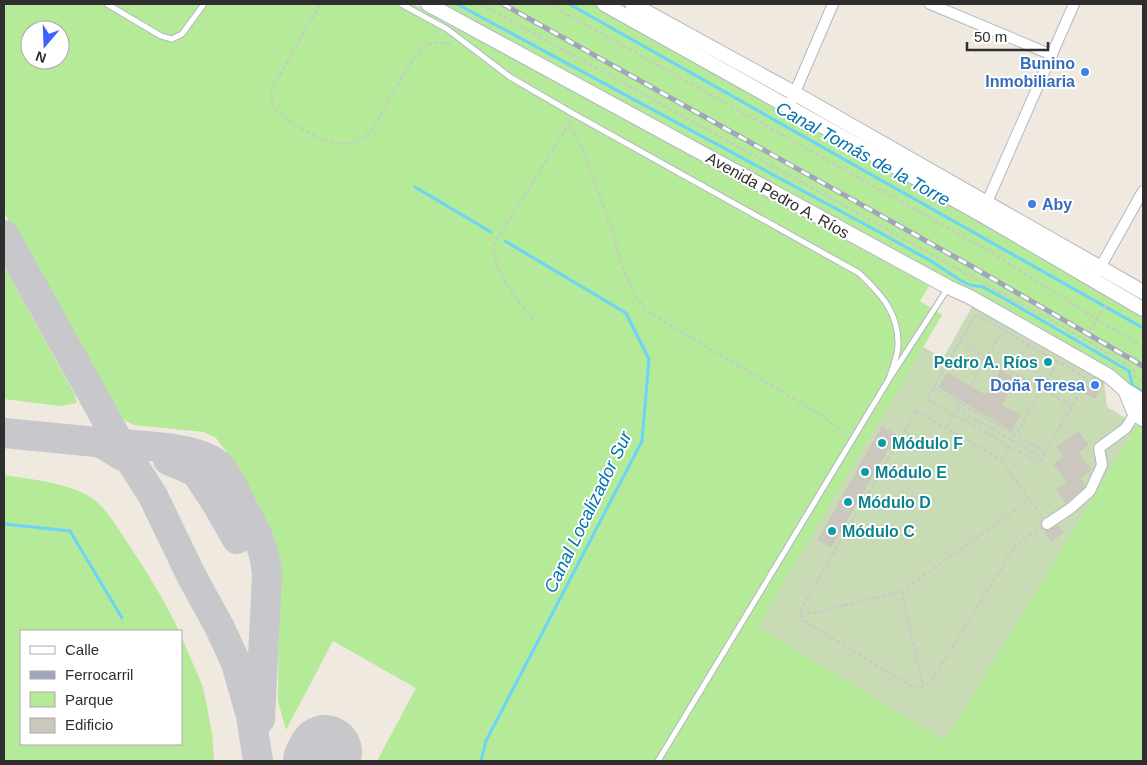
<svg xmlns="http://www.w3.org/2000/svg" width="1147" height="765" viewBox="0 0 1147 765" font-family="Helvetica,sans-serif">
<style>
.green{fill:#b4ea98;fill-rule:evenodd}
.cemetery{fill:#c8dbb5}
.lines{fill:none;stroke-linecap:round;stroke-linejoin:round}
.stream{stroke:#6bd4f9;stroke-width:3}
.taxiway{stroke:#c8c7cc;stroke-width:30}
.runway{stroke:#c8c7cc;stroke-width:74}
.building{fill:#cbc7be;stroke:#ccc5b8}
.lane-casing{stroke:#b3b6c2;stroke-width:7}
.street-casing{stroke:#b3b6c2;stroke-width:12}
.secondary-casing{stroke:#b3b6c2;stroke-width:16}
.path{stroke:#c9c9c9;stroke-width:2;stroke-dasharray:4 2.5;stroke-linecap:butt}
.lane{stroke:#fff;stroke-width:5}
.street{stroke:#fff;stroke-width:10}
.secondary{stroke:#fff;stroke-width:14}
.rail-casing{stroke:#a1a5b9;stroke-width:5}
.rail{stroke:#fff;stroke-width:3;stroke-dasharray:9;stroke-linecap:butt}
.shop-dot{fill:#3f7fe0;stroke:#fff;stroke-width:2}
.culture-dot{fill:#0f9aa8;stroke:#fff;stroke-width:2}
.labels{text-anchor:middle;stroke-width:4;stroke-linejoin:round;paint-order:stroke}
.shop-label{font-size:16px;font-weight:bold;fill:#366cbe;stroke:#fff;text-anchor:end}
.street-label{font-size:16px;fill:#2e2e2e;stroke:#fff}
.culture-label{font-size:16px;font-weight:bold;fill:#0d838f;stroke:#fff;text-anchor:start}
.water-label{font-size:18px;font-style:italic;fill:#0173ae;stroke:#fff}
</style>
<rect width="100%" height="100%" fill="#f0e9df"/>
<path class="green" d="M4,4H413L929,286L920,301L942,315L758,627L945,740L1141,418L1125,390L428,4H604L1143,309V761H377L416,688L333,641L286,730L278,701L279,564L276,546L232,459L216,438L204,432L134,425L122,419L114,410L4,212ZM30,30H60V60H30Z
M4,266L75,395L77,403L60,406L4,399Z
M4,475C33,480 66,482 92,498C106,508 116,525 125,539C145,569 164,599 179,631H21V744H181V636L203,687L212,733L214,761H4Z"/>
<path class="cemetery" d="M972,307L1104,382L1107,407L1137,425L945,741L758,627L923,347L943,358Z"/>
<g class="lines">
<path class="stream" d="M457,4L868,226L931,261L960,280L970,285L983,287L1005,299L1129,371L1132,385L1143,392
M569,4L1143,328
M415,187L491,232
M4,524L70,531L122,618
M481,761L486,741L642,441L649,359L626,313L505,241"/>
<path class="taxiway" d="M4,235L120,444L153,496L192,577L220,628L236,663L251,716L258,761
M4,433L96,442L105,445L122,456
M106,443C137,446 204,445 223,470C231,481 237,496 243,508C256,532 265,547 267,575L260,719
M168,460L196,472L217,504L237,539"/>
<path class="runway" d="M320,761L325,752"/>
</g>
<path class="building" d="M1001,370L1016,379L1001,405L1020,415L1012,430L939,387L947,373L986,396Z
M1093,377L1103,383L1095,398L1084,393Z
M882,427L896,435L831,547L818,540Z
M1079,432L1088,445L1078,452L1091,470L1080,478L1085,485L1084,487L1066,503L1057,489L1067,482L1054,464L1064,457L1057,447Z
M1058,525L1063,533L1051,541L1044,531L1050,530Z"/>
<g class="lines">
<g class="lane-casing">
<path id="lane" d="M107,4L161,36L172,39L182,34L204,4
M401,4L447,29L510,77L572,113L859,273C881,294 899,313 898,345C898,356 892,369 889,379
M658,761L889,379L948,288"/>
</g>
<g class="street-casing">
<path id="street" d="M930,4L1052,55
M789,106L833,4
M984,209L1074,4
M1097,273L1143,191
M1047,524L1071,508L1090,491L1102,465L1099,448L1126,428L1137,410"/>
</g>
<g class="secondary-casing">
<path id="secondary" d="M428,4L948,287L970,297L1109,376L1125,390L1143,401
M604,4L982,215L1143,309
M632,4L794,93L1143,292
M1125,390L1135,414L1143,419"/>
</g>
<path class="path" d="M320,4L272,89C271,96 271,102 275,108C285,121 325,144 342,144C355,144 364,138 373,129C382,113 412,54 425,46C433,41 443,43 452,44
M481,4L1084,339L1133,368L1136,378L1143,382
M549,4L991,252L1096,319L1143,346
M570,120L569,124L583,150L610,224L623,268L636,297L650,313L821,415L846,435
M976,314L1088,379L1039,463L927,399Z
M533,319C516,298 495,274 493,246L569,124
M960,342L1039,388
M1079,347L1108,302
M1022,355L1028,345
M1043,387L1058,361
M934,388L1046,452
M1045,391L1072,407
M957,409L1042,457
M916,411L1001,460L1047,524L1022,540L1015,546L930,683C923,688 919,689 910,686L803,620L800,616L801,609Z
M946,428L1002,331
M1001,460L1040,392L1039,388L1043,387L1045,391L1040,392
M902,591L923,688
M800,616L902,591L1030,499"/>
<use href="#lane" class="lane"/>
<use href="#street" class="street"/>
<use href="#secondary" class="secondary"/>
<g class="rail-casing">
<path id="rail" d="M503,4L971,266L1143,366"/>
</g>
<use href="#rail" class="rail"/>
</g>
<g class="shop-dot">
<circle cx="1085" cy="72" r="5"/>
<circle cx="1032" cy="204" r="5"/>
<circle cx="1095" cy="385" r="5"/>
</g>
<g class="culture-dot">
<circle cx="1048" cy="362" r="5"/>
<circle cx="882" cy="443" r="5"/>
<circle cx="865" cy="472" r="5"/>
<circle cx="848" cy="502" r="5"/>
<circle cx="832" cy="531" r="5"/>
</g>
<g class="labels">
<g class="shop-label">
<text x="1075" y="69">Bunino<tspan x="1075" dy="18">Inmobiliaria</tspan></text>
<text x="1042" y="210" text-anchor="start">Aby</text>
<text x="1085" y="391">Doña Teresa</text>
</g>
<g class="street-label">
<text transform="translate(778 195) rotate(29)" y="6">Avenida Pedro A. Ríos</text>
</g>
<g class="culture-label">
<text x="1038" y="368" text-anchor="end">Pedro A. Ríos</text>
<text x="892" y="449">Módulo F</text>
<text x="875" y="478">Módulo E</text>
<text x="858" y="508">Módulo D</text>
<text x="842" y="537">Módulo C</text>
</g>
<g class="water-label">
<text transform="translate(863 154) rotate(29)" y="6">Canal Tomás de la Torre</text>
<text transform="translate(588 512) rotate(-64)" y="6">Canal Localizador Sur</text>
</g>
</g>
<rect width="1147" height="765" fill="none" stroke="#2e2e2e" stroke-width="10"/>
<rect x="20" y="630" width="162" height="115" fill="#ffffff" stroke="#ababab"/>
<rect x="30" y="646" width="25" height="8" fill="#ffffff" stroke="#ababab"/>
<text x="65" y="655" font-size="15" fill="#2e2e2e">Calle</text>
<rect x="30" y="671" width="25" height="8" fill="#a1a5b9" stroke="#ababab"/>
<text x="65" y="680" font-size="15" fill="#2e2e2e">Ferrocarril</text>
<rect x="30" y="692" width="25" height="15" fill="#b4ea98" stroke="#ababab"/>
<text x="65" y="705" font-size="15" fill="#2e2e2e">Parque</text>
<rect x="30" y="718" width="25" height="15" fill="#cbc7be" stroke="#ababab"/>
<text x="65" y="730" font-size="15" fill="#2e2e2e">Edificio</text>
<g transform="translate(45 45) rotate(199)"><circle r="24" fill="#ffffff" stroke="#ababab"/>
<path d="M0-4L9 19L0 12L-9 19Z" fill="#3d62ff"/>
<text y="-8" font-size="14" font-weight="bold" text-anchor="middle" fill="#2e2e2e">N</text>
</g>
<path d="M967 42v8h81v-8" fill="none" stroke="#2e2e2e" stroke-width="2.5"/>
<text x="974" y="42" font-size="15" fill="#2e2e2e" stroke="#ffffff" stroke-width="4" paint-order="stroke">50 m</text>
</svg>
